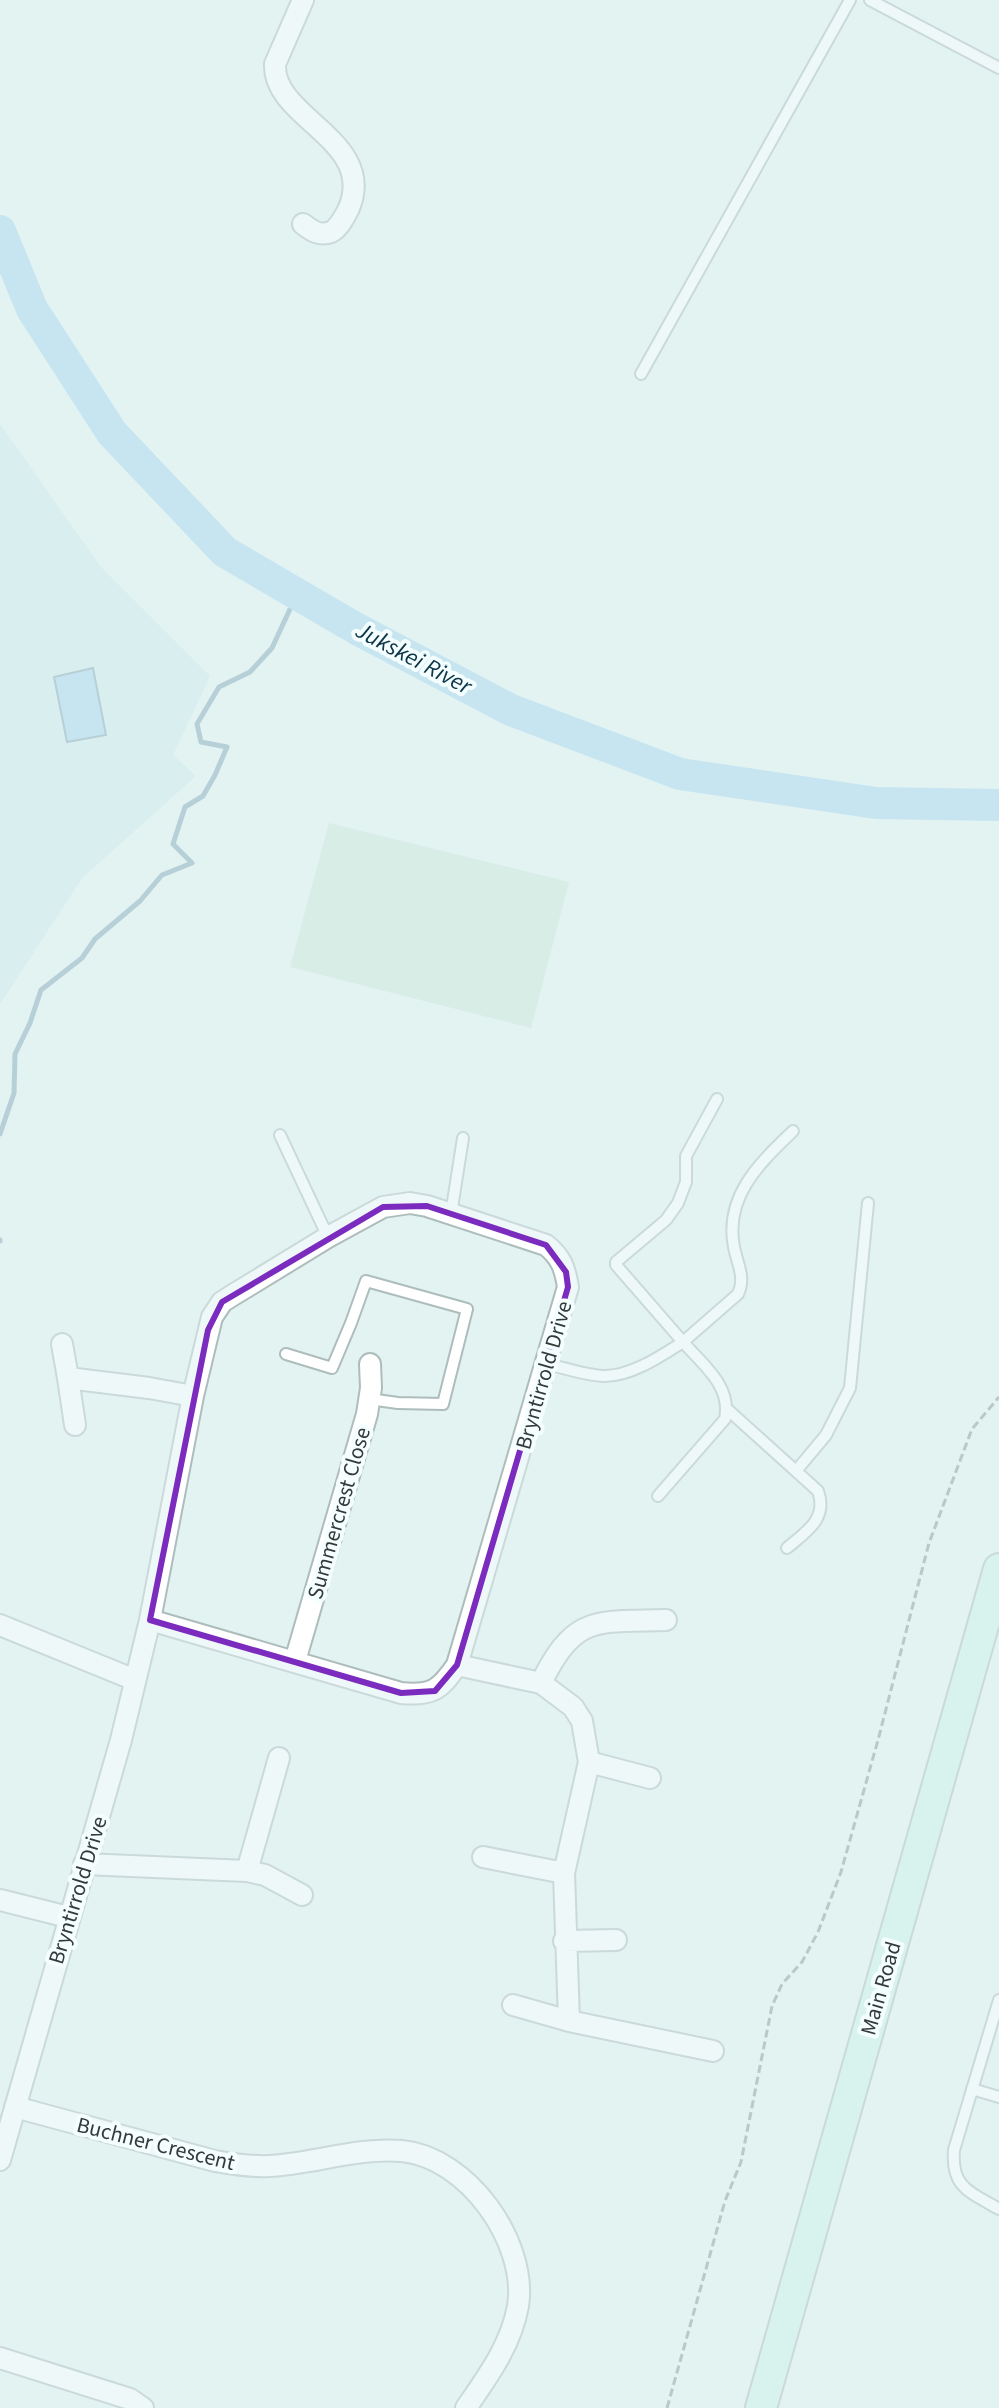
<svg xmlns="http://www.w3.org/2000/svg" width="999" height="2408" viewBox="0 0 999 2408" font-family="'Source Sans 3',sans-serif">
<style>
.built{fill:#cfe9e8}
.green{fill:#cde7d5}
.water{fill:#a5d4ee;stroke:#83a6b8;stroke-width:2}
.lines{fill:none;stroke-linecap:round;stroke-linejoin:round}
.stream{stroke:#83a6b8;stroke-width:5}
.river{stroke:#a5d4ee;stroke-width:32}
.service-casing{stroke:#adbdbc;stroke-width:14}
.minor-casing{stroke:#adbdbc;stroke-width:24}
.secondary-casing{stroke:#adbdbc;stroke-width:34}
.path{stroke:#899594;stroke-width:3;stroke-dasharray:8 4;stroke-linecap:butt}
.service{stroke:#fff;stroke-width:10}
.minor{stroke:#fff;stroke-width:20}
.secondary{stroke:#ccf2e9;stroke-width:30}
.marked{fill:none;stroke:#7b2cbf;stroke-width:6;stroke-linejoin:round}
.labels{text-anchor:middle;stroke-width:8;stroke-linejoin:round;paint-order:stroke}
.street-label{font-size:22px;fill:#343a3a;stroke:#f4fefe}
.water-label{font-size:24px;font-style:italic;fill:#0c3548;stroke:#f4fefe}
</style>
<rect width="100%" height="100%" fill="#e2f3f2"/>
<path class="built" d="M0,424L100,566L210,676L173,755L196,776L82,878L0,1004Z"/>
<path class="green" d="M329,823L569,882L531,1028L290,967Z"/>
<path class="water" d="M93,668L106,735L67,742L54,677Z"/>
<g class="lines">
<path class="stream" d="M0,1134L14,1093L15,1054L30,1023L41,990L82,958L95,939L140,901L162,875L192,863L173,844L185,807L203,796L215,775L227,747L201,742L197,724L219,687L250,672L272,648L297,594
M0,1240V1241"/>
<path class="river" d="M0,231L32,309L112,433L225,552L357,629L511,710L680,774L876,803L999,805"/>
<g class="service-casing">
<path id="service" d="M870,0L999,68
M641,374L850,0
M717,1099L686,1156V1182L678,1203L666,1220L616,1262V1265L683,1342L738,1294C746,1278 737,1263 734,1247C724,1196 760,1163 793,1131
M280,1135L328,1237
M451,1214L463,1138
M286,1354L332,1368L351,1323L366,1281L467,1309L443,1404L398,1403L369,1399
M547,1364C565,1368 584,1375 603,1376C630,1377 661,1356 683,1342C703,1365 732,1386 725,1419L658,1496
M727,1409L818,1491C828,1519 806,1532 787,1548
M796,1471L826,1435L850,1388L868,1203
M999,2000L954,2150C951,2188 970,2192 999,2209
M972,2089L999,2097"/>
</g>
<g class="minor-casing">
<path id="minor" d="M303,224C312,231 319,236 331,232C339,228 345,216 349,208C377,140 272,118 275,64L303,0
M62,1344L68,1378L149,1388L193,1396
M68,1378L75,1425
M0,1625L135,1680
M295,1661L367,1414L371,1388L370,1364
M457,1665L541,1683L573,1707L582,1721L589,1762L564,1873L569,2021
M541,1683C575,1614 596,1622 666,1620
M589,1762L650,1778
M483,1857L564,1873
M84,1864L247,1871L265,1875L302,1895
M247,1871L279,1758
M0,1900L68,1917
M564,1941L616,1940
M513,2005L569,2021L713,2051
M15,2107L215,2161C233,2164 251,2167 269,2166C313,2164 357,2147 402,2151C467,2157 528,2242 518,2306C511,2345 488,2376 466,2408
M0,2160L121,1740L150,1620L193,1396L212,1317L222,1302L233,1295L328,1237L383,1207L410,1203L427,1206L546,1245C561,1257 565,1268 568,1287L457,1665C440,1690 432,1696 401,1693L150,1620
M0,2358L130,2399L143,2408"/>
</g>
<g class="secondary-casing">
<path id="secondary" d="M761,2408L999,1569"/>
</g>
<path class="path" d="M667,2408L725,2201L741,2162L772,2006L782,1984L802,1962L818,1932L841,1872L878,1740L929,1543L972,1429L999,1397"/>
<use href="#service" class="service"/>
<use href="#minor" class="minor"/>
<use href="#secondary" class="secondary"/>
</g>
<path d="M0 0H999V2408H0ZM427,1206L546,1245L566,1272L568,1287L457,1665L435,1691L401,1693L150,1620L208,1330L222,1302L383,1207Z" fill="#e2f3f2" fill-opacity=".55" fill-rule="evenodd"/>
<path class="marked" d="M427,1206L546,1245L566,1272L568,1287L457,1665L435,1691L401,1693L150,1620L208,1330L222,1302L383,1207Z"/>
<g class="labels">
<g class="street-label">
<text transform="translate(543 1375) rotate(-74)" y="8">Bryntirrold Drive</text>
<text transform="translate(338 1513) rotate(-74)" y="8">Summercrest Close</text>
<text transform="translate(77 1890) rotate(-73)" y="8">Bryntirrold Drive</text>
<text transform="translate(880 1988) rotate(-74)" y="8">Main Road</text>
<text transform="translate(156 2143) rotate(14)" y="8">Buchner Crescent</text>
</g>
<g class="water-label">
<text transform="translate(414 658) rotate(28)" y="8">Jukskei River</text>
</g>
</g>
</svg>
